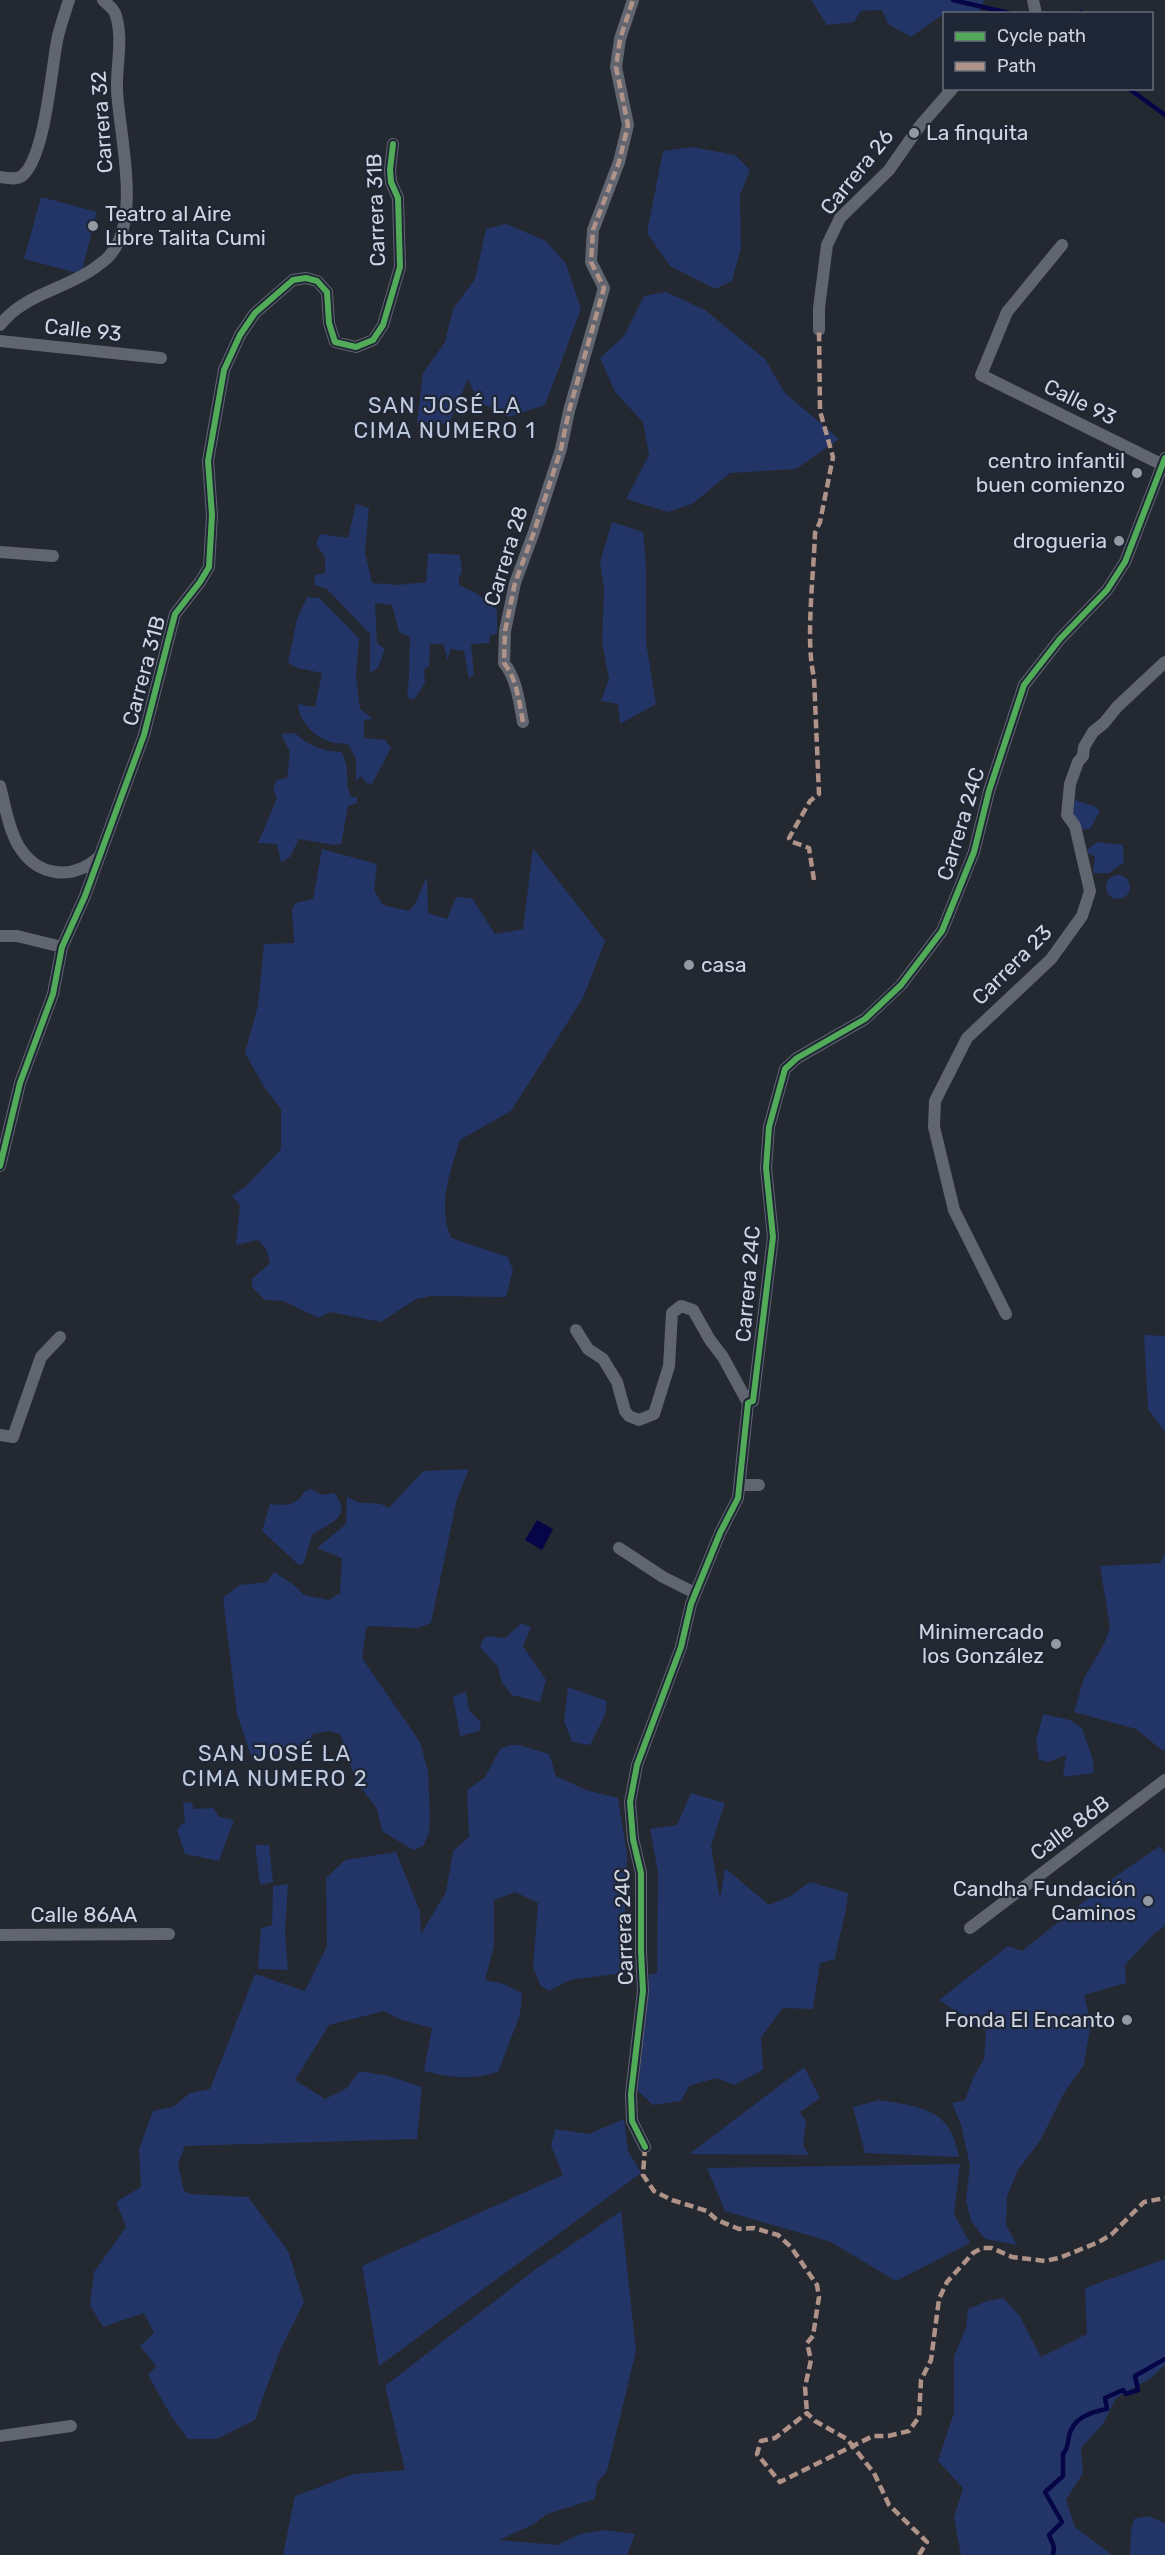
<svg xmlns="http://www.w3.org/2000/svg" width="1165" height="2555" viewBox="0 0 1165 2555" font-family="Rubik,sans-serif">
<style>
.green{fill:#233566}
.water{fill:#050547}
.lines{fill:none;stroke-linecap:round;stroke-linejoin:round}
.stream{stroke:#050547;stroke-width:4.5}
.street{stroke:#606570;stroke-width:12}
.quiet{stroke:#af9288;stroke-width:4.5;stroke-dasharray:9 4.5;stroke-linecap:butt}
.cycleway-casing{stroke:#1f2635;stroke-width:10}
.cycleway{stroke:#51ab58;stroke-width:6}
.poi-dot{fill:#9498a2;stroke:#1f2635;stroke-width:2}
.labels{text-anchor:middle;stroke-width:4.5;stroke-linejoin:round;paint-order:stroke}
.street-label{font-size:21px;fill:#d0d5e0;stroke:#1f2635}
.poi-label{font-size:21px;fill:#d0d5e0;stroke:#1f2635;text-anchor:end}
.neighbourhood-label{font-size:22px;letter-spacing:1.5px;fill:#bfc9dd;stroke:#1f2635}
</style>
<rect width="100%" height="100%" fill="#242830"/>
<path class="green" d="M811,0H984L979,13L944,14L911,37L888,24L882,10L861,11L854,22L827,25Z
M692,147L735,155L750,170L740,195L741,248L732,281L715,289L670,266L647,233L663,151Z
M41,197L97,212L81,274L24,259Z
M506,224L546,241L566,264L581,309L545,405L509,417L478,401L468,379L449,424L417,423L423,373L445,342L453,309L475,279L486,229Z
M666,292L705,310L765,359L785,393L839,439L796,469L730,473L692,504L668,512L626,499L649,455L643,422L615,392L600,358L624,336L644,296Z
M356,504L369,508L365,552L372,583L398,585L426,582L428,553L460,555L462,572L459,577V585L476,593L497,610V634L490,635L489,643L471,644L474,674L469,679L464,651L450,649L448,661L443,644H430L429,666L424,670L425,683L414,700L407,697C410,676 409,658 410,637L399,632L392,605L375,603L377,643L385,649L378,668L370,673V634L327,589L314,585L315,575L325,573V557L316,544L320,534L348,538Z
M612,522L643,532L646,566V642L656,704L620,724L618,704L601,701L609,679L602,642L604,589L600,562Z
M307,597L319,598L359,638L356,676L360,709L373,719L364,720V738L385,740L391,748L372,784L366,783L361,776L356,781V759L348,744C342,743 333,744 328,741C313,736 298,719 298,704L315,707L322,673L297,668L288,663L297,619Z
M295,733C308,746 323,751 341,752C352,768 343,781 351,797H357V803L348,806L341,844L335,845L299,839L290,857L281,863L277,844L258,843L277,798L273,790L276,780L287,778L290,752L281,734Z
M1075,800L1096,807L1100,811L1090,829L1081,830L1072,816Z
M1097,842L1123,845L1124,862L1109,873H1093L1095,856L1089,854L1087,850Z
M533,848L605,941L583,998L511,1111L460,1140C450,1173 437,1204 451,1238L508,1257L513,1270L506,1297L431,1296L416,1299L381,1322L330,1312L319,1318L283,1301L265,1300L252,1287V1279L270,1263L266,1249L258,1240L236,1245L240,1205L232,1196L247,1185L281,1149V1109L264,1087L245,1053L258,1005L264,944L294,943L292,910L295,903L313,899L322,849L377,864L374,890L383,905L409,911L416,902L427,876L428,913L447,919L456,897L472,898L495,934L523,929Z
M1106 887a12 12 0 1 1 24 0a12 12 0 1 1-24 0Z
M1144,1335L1165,1336V1432L1148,1409Z
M469,1469L457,1499L431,1623L418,1628L368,1626L366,1630L362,1658L420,1742L428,1771L430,1816L429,1833L423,1846L413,1850L382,1831L377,1809L356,1781L340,1734L329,1731L312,1734L308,1751L300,1747L253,1762L237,1714L223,1598L239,1585L267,1582L274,1572L294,1585L304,1595L329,1600L340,1593L342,1558L317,1548L346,1524L347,1496C362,1509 375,1498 389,1508L423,1471Z
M311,1489L323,1495L334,1493C354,1517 329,1523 312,1535L304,1563L299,1565L262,1531L270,1504C287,1506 296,1506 305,1491Z
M1165,1553V1749L1163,1751L1136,1729L1074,1712L1084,1678L1104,1644L1110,1627L1100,1566L1160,1563Z
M522,1623L531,1627L523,1646L546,1680L540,1702L512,1695L502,1683L498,1667L480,1647L483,1639L488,1636L505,1638Z
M568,1687L607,1701L605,1715L590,1745L572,1742L564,1721Z
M466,1692L469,1710L481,1723L479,1731L460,1736L453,1696Z
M1043,1714L1070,1720L1082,1728C1086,1743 1095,1758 1094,1773L1063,1777L1066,1755L1048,1762L1039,1760L1036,1741Z
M510,1745H519L549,1754L556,1776L586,1790L618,1798L627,1854L623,1973L570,1980L549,1991L541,1986L533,1968L538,1903L515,1892L494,1900V1946L485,1980L504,1984L522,1993L520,2015L498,2072C472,2080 450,2078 424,2071L432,2028L401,2020L384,2011L329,2025L295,2080L325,2099L347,2088L359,2071L389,2076L422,2087L417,2139L185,2146L178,2164L184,2191L190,2194L248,2197L288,2251L304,2302L279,2353L255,2420L217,2439H188L171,2416L148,2375L156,2366L140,2346L154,2333L144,2313L103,2327L90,2305L94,2272L126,2227L116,2202L141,2187L139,2149L153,2111L173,2107L190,2093L210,2089L255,1974L305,1991L327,1946L326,1878L345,1860L396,1852L420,1911L421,1934L446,1892L453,1851L469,1837L467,1790L485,1777L500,1749Z
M691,1793L725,1803L711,1846L720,1899L725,1868L769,1905L791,1896L810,1882L848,1893C846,1916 839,1936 835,1959L820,1963L813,2009L783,2008L761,2037L763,2070L734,2085L716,2078L689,2086L681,2101L653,2105L638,2091L649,1975L657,1973L658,1872L650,1829L677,1825Z
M191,1802L194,1809L213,1808L219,1817L234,1820L219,1861L185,1854L177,1830L185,1821L183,1803Z
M255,1845H269L273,1882L260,1885Z
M1160,1846L1165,1854V1926L1153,1935L1125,1965L1126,1983L1084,1995L1091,2022L1084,2065L1064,2093L1040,2141L1018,2170L1007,2196L1006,2225L1017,2245L985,2239L971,2221L966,2200L970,2166L961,2125L952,2103L965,2100L973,2078L984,2059L986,2031L939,2000L1008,1946L1022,1951L1116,1876Z
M288,1884L285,1932L288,1970L258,1969L261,1928L272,1925L273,1886Z
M804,2067L820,2098L800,2112L806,2121L803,2145L809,2155L689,2154Z
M879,2100C921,2107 951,2108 959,2157L865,2153L853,2107Z
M624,2119L628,2151L641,2173L379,2366L362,2266L563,2175L551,2146L555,2129L589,2134Z
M960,2164L954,2214L970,2243L896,2281L831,2242L725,2211L707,2168Z
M621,2211L636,2351L607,2471L597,2483L595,2499L547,2514L534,2524L499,2540L557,2545L580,2534L605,2530L635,2534L627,2555H283L295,2496L354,2474L405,2470L385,2386L536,2269Z
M1165,2259V2365L1151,2378L1116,2398L1103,2424L1081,2448L1083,2473L1066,2500L1075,2527L1112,2555H961L954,2518L963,2488L938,2461L954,2413V2356L966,2328L968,2309L987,2301L1003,2298L1019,2315L1041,2357L1087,2334L1085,2288Z
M1148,2516L1165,2523V2555H1130L1131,2531L1134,2519Z"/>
<path class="water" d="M537,1520L553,1529L542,1550L525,1540Z"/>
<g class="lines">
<path class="stream" d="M953,0L1013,14
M1081,12V14
M1128,88L1165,115
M1053,2555L1054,2547L1049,2535L1062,2522L1045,2492L1063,2476V2454C1069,2447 1067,2444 1069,2436C1073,2418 1090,2412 1107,2409L1105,2398L1123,2390L1126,2394L1138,2390L1135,2376L1165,2359"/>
<path class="street" d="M1033,0L1036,14
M0,177C7,178 16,180 22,176C46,157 51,67 58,36C61,24 65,12 69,0
M1062,245L1007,312L981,375L1165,466
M0,325C25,293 65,290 96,267C100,263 107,260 110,255C142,218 119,134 117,90C116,65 124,37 115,13C113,8 107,4 103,0
M819,330V308L827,245L840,218L889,170L919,127L953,88
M0,341L161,358
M0,552L53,556
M523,722C519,702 517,679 504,663L505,631L515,583L534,532L561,449L569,411L604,288L591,262L593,230L619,162L628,125L616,67L620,39L633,0
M0,786C5,805 8,827 18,845C37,877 72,881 99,857
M0,936H17L62,947
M0,1166L20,1083L53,994L62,947L85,896L144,735L175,614L200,582L209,567L212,515L208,461L224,370L240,335L255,313L293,280L306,278L317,281L327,292L329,323L335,342L356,347L373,340L383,325L400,267L398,198L391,182L390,170L393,144
M1006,1314L954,1210L934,1127L935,1101L967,1038L1051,959L1082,916L1090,891L1075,826L1067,815L1070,784L1078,762L1083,756L1084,747L1093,732L1104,723L1117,707L1165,662
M576,1330L588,1349L603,1359L617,1382L625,1411L629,1416L639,1420L654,1414L669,1366L672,1313L681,1306L693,1310L710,1340L723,1357L748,1403
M0,1435L13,1437L41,1357L60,1337
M740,1485H759
M619,1548L663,1577L695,1593
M970,1928L1165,1780
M0,1935L169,1934
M645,2147L632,2121L631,2094L643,1991L641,1951V1873L633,1839L630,1802L637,1765L681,1647L691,1604L720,1533L738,1498L748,1403L753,1401L773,1237L766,1168L769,1127L785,1069L797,1058L865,1019L901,985L942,931L974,852L989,791L1024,685L1060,639L1107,590L1125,562L1165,458
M0,2436L71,2426"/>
<path class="quiet" d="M523,722C519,702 517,679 504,663L505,631L515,583L534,532L561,449L569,411L604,288L591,262L593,230L619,162L628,125L616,67L620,39L633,0
M814,880L809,848L790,841L789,838L810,801L819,794L814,677C805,642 814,572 815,533L820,522L833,457L820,411L819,330
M645,2147L643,2175L654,2191L672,2200L707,2211L717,2220L739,2229L754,2228L778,2235L791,2247L817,2285L819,2297L813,2336L807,2343L811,2360L805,2387L807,2413
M919,2555L927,2542L889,2505L874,2473L847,2439L815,2421L807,2413L775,2438L761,2441L757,2454L780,2482L873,2436H888L909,2431L919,2417L921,2380L931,2360L939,2299L947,2282L973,2253L982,2248H992L1012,2257L1045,2261L1059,2258L1099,2242L1112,2234L1144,2202L1165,2198"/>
<g class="cycleway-casing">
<path id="cycleway" d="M0,1166L20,1083L53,994L62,947L85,896L144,735L175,614L200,582L209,567L212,515L208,461L224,370L240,335L255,313L293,280L306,278L317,281L327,292L329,323L335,342L356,347L373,340L383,325L400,267L398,198L391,182L390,170L393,144
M645,2147L632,2121L631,2094L643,1991L641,1951V1873L633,1839L630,1802L637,1765L681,1647L691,1604L720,1533L738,1498L748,1403L753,1401L773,1237L766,1168L769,1127L785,1069L797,1058L865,1019L901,985L942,931L974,852L989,791L1024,685L1060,639L1107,590L1125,562L1165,458"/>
</g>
<use href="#cycleway" class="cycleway"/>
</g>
<g class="poi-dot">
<circle cx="914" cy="133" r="6"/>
<circle cx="93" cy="226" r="6"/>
<circle cx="1137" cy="473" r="6"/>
<circle cx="1119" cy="541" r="6"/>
<circle cx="689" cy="965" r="6"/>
<circle cx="1056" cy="1644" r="6"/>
<circle cx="1148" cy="1901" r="6"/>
<circle cx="1127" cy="2020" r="6"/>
</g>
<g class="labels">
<g class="street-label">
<text transform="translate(102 122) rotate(-94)" y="7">Carrera 32</text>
<text transform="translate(857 172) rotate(-51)" y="7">Carrera 26</text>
<text transform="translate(376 210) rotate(-92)" y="7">Carrera 31B</text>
<text transform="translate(83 330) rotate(6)" y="7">Calle 93</text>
<text transform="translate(1080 402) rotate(26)" y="7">Calle 93</text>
<text transform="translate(506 556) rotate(-73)" y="7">Carrera 28</text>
<text transform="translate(144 671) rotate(-75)" y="7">Carrera 31B</text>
<text transform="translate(961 824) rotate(-73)" y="7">Carrera 24C</text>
<text transform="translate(1012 965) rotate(-45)" y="7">Carrera 23</text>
<text transform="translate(748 1284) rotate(-85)" y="7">Carrera 24C</text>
<text transform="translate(1070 1828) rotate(-37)" y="7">Calle 86B</text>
<text x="84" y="1922">Calle 86AA</text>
<text transform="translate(624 1927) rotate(-92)" y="7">Carrera 24C</text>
</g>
<g class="poi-label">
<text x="926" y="140" text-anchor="start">La finquita</text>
<text x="105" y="221" text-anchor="start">Teatro al Aire<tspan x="105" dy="24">Libre Talita Cumi</tspan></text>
<text x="1125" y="468">centro infantil<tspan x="1125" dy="24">buen comienzo</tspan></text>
<text x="1107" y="548">drogueria</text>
<text x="701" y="972" text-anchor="start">casa</text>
<text x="1044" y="1639">Minimercado<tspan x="1044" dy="24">los González</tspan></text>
<text x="1136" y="1896">Candha Fundación<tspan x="1136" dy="24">Caminos</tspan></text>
<text x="1115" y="2027">Fonda El Encanto</text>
</g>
<g class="neighbourhood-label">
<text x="445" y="413">SAN JOSÉ LA<tspan x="445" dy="25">CIMA NUMERO 1</tspan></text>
<text x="275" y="1761">SAN JOSÉ LA<tspan x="275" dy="25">CIMA NUMERO 2</tspan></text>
</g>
</g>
<rect x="943" y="12" width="210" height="78" fill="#1f2635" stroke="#666c79" stroke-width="1.5"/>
<rect x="955" y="32" width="30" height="9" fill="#51ab58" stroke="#666c79" stroke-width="1.5"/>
<text x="997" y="42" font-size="18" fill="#d0d5e0">Cycle path</text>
<rect x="955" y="62" width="30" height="9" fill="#af9288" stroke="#666c79" stroke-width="1.5"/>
<text x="997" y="72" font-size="18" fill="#d0d5e0">Path</text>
</svg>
